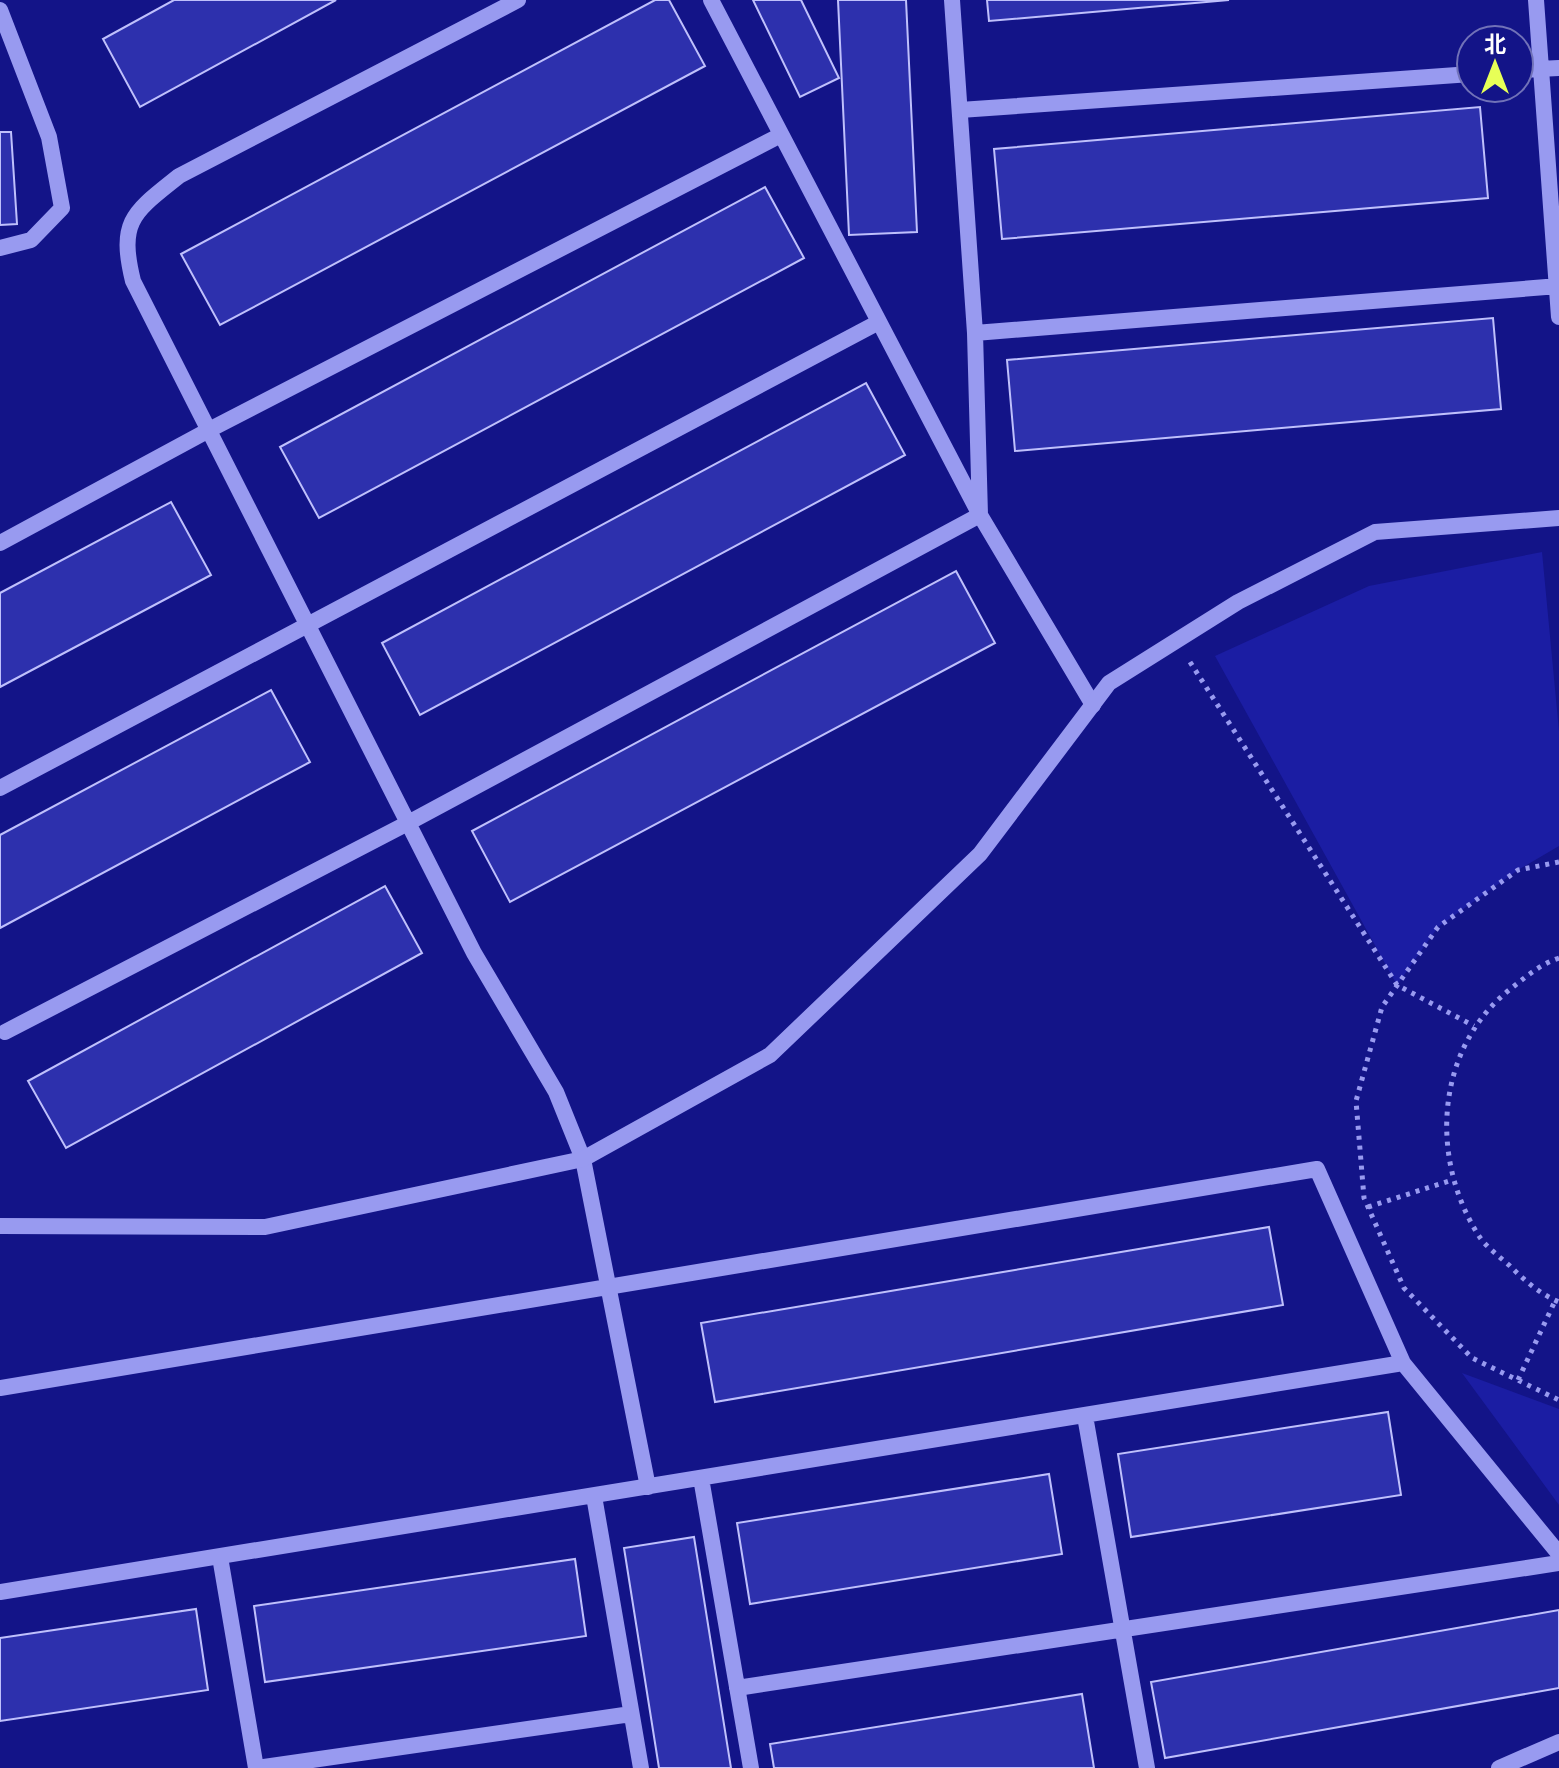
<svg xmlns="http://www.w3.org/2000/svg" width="1559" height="1768" viewBox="0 0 1559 1768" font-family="Rubik,'Noto Sans SC',sans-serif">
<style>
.green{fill:#1b1da3}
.building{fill:#2d30ad;stroke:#bfc0fc;stroke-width:2}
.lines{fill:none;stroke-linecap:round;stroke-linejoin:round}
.path{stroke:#989af0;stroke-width:5;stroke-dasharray:4 6;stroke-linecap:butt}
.lane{stroke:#989af0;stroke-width:16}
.street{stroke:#989af0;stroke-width:16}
</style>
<rect width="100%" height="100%" fill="#131488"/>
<path class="green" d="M1542,552L1559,731V846L1518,870L1438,927L1397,985L1215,656L1369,586Z
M1462,1373L1559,1409V1505Z"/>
<path class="building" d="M174,0H336L140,107L103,39Z
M655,0H669L705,66L220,325L181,254Z
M753,0H801L839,78L800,97Z
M838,0H906L917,232L849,235Z
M987,0H1229L989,21Z
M1480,107L1488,198L1002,239L994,149Z
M0,132H11L17,224L0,225Z
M765,187L804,258L319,518L280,447Z
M1493,318L1501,409L1015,451L1007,360Z
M866,383L905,455L420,715L382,643Z
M171,502L211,575L0,687V593Z
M956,571L995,643L510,902L472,831Z
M271,690L310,762L0,928V835Z
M385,886L422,953L66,1148L28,1081Z
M1269,1227L1283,1305L715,1402L701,1323Z
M1388,1412L1401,1495L1131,1537L1118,1454Z
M1049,1474L1062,1554L750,1604L737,1523Z
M694,1537L731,1768H659L624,1548Z
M575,1559L586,1636L265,1682L254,1606Z
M196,1609L208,1690L0,1721V1638Z
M1559,1610V1688L1165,1758L1151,1682Z
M1082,1694L1094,1768H774L770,1744Z"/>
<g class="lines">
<path class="path" d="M1190,662L1397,985L1474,1026
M1559,862L1518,870L1438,927L1382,1007L1356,1101L1364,1198L1404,1288L1472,1358L1559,1400
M1559,958C1541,964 1528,975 1513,987C1436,1045 1428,1157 1479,1236C1486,1247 1500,1257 1510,1266C1524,1280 1540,1294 1559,1302
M1368,1207L1452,1180
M1518,1380L1555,1301"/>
<path class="lane" d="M518,0L179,176C134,212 118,220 133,281L474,953L556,1092L583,1159L648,1487
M711,0L980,515L1093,705
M1536,0L1559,317
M0,10L49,137L62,208L31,240L0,248
M1519,70L1559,68
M960,110L1471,74
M975,333L1559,286
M0,543L209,430L781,135
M0,788L879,322
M5,1032L408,823L980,515L975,333L952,0
M0,1388L1317,1169L1403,1363L1559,1554
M1085,1416L1147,1768
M701,1478L751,1768
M594,1496L641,1768
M220,1557L256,1768
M0,1592L1403,1363
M737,1688L1559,1563
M257,1768L631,1714
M1499,1768L1559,1742"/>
<path class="street" d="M0,1226L265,1227L583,1159L770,1055L980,854L1109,683L1238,602L1375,532L1559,518"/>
</g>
<g transform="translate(1495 64)"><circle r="38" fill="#131488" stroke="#7172b8" stroke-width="2"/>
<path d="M0-6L14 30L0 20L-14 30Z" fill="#e7ff57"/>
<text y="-12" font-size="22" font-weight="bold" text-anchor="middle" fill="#ffffff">北</text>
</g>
</svg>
